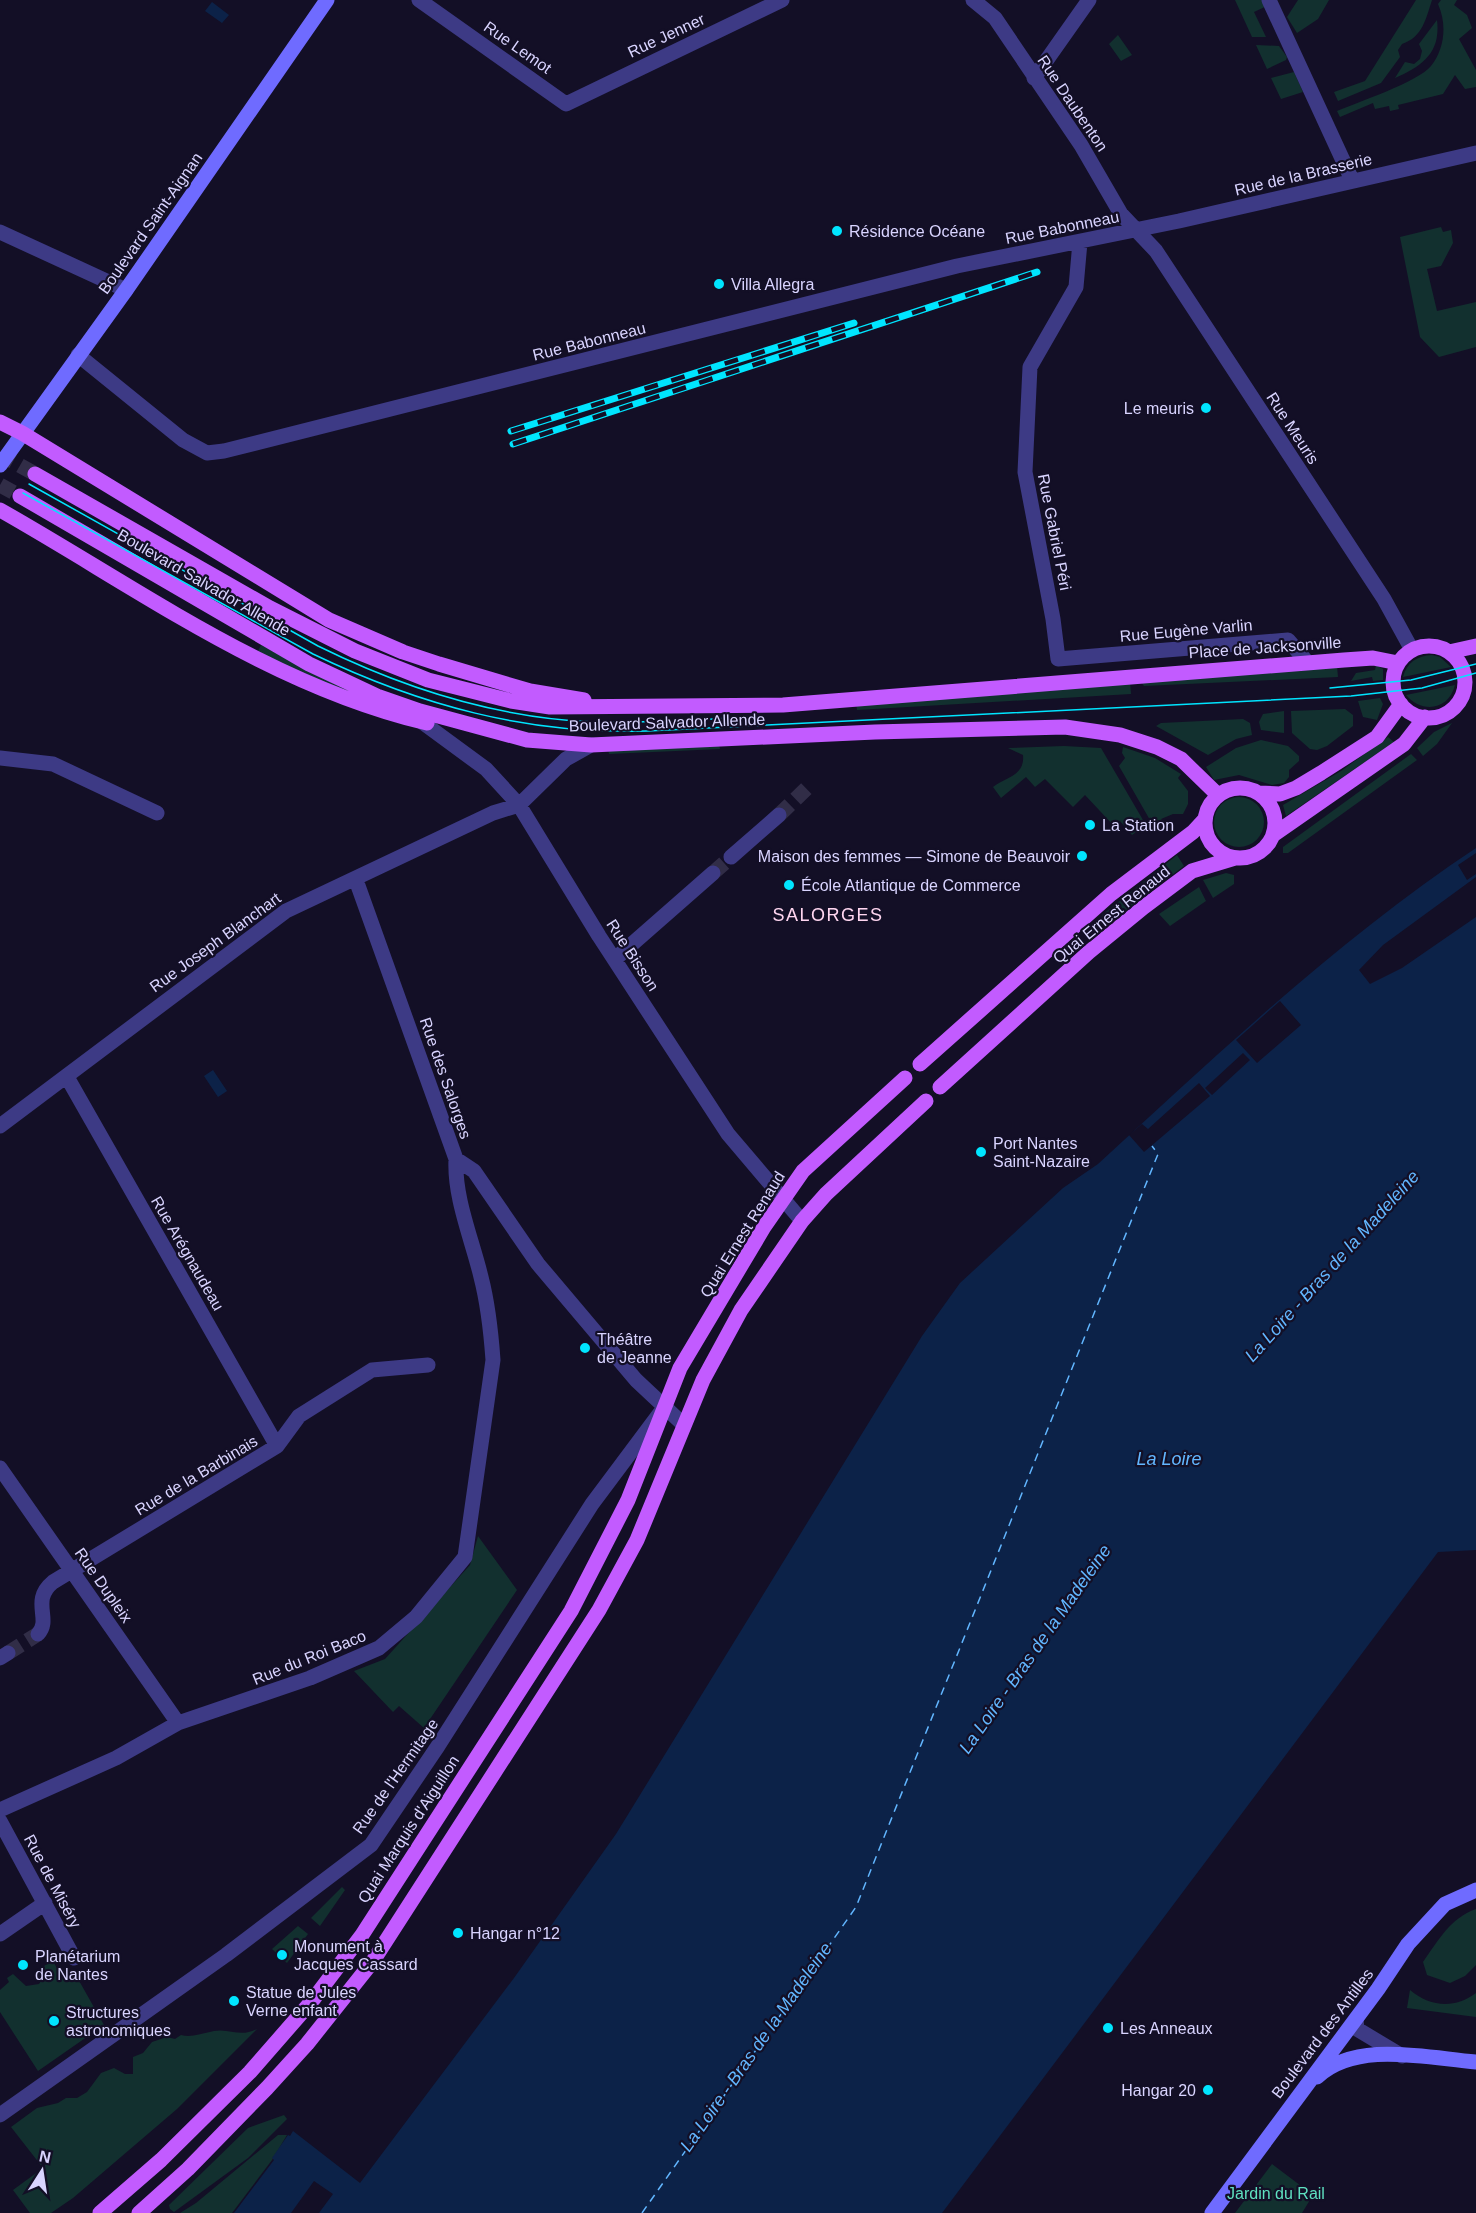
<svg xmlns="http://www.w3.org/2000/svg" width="1476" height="2213" viewBox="0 0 1476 2213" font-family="Arial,sans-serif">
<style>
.green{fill:#12302f}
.water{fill:#0c2248}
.pier{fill:#130f26}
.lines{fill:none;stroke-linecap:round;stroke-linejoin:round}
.ferry{stroke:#62b6ff;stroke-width:1.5;stroke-dasharray:8 6;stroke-linecap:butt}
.street-tunnel{stroke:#312d47;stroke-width:15;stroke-dasharray:15 8;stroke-linecap:butt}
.primary-tunnel{stroke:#312d47;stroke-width:15;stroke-dasharray:15 8;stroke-linecap:butt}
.street{stroke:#3d3a85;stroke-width:15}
.secondary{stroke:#6f6bff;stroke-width:15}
.primary{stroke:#c25bff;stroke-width:15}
.tram{stroke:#00e5ff;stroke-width:1.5}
.rail-casing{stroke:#00e5ff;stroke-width:7}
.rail{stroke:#130f26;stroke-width:4.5;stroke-dasharray:14;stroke-linecap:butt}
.poi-dot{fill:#00e5ff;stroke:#130f26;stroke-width:2}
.labels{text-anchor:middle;stroke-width:4.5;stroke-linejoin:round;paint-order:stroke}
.street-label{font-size:16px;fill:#d9d4ff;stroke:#130f26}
.poi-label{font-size:16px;fill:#d9d4ff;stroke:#130f26;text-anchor:start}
.park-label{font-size:16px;fill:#5fe0c0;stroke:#130f26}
.neighbourhood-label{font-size:18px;letter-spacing:1.5px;fill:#ffd6f0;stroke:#130f26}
.water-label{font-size:18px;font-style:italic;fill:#62b6ff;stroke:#130f26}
</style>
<rect width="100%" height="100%" fill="#130f26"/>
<path class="green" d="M1235,0H1267L1269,5L1254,12L1266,37H1252Z
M1298,0H1329L1318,19L1297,33L1287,17Z
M1416,0H1432C1426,18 1423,37 1402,44L1398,50L1400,57L1381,83L1338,101L1334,92L1365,81Z
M1441,0H1457L1454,5L1467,15L1472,28L1459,39L1476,70V87L1465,89L1455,75L1443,94L1398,105L1399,109L1390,111L1389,106L1375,109L1373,103L1340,117L1337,111C1358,102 1418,82 1431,66C1445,48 1447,24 1438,4Z
M1437,20C1441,53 1422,66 1395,78L1405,62L1414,64L1420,59L1422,51L1419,44Z
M1118,35L1132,55L1121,61L1109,44Z
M1256,45L1279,46L1287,57L1286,60L1267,69Z
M1294,72L1303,92L1281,99L1271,78Z
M1441,227L1443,232L1451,230L1453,243L1441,266L1427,269L1437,311L1476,302V347L1439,357L1420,337L1400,237Z
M261,645L356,694L355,696L257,653Z
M1432,655L1440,657L1451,667L1403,677C1407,662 1417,656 1432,655Z
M1376,665L1383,669V680L1373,681L1372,677L1351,681L1356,673L1375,670Z
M1337,666L1338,677L1144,686L1140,681Z
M1130,682L1131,694L857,710L856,702Z
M1455,685C1449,710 1422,714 1406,695Z
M1380,698L1383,704L1377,720L1363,717L1358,701Z
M1345,709L1353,715V726L1327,746L1317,750L1310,749L1292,733L1291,711Z
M1284,711V733L1261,730L1259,722L1263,714Z
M1243,719L1250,723L1252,735L1236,739L1208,755L1156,726L1161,723Z
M1452,723L1437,744L1423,756L1417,748L1434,732Z
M1388,737L1394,742L1286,816L1283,805L1341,771Z
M1261,740L1288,746L1299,756V761L1289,770V777L1284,783L1272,785L1239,775L1214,780L1206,767L1236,748Z
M719,745L720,749L609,754L608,749Z
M1064,746L1101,748L1143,820L1142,828L1132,835L1120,821L1114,826L1085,795L1073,807L1045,779L1035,787L1026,777L1001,798L993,787C1006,777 1025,776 1023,755L1008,748Z
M1123,747L1155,758L1181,774L1178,778L1188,791V804L1183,814H1173L1161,819L1168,827L1164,829L1154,827L1119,766L1125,758L1122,753Z
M1411,754L1417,760L1288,853H1283V847Z
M1214 822a25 25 0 1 1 50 0a25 25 0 1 1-50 0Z
M1177,855L1184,866L1109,923L1101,922L1102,915Z
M1226,873L1234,875V884L1213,898L1203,880Z
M1199,887L1206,901L1170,926L1159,914Z
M478,1536L517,1590L424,1728L399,1706L393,1712L354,1671L385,1659L470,1565Z
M342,1887L345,1890L320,1926L311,1918Z
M1476,1909V1965L1465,1976L1450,1983L1427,1975L1423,1962C1438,1941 1450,1918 1476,1909Z
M298,1926L308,1934L287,1963L272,1949Z
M53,1961L61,1976L73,1970L104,2025L38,2071L0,2012V1990L9,1982L7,1978L13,1974L26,1986L39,1984L45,1975L44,1966Z
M1410,1990C1430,2007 1455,2009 1476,1993V2017L1407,2008Z
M257,2029L177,2109L73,2198L51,2213H30L13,2190L43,2168L11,2127L37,2108L58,2103L66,2098H77L87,2092L101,2073L114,2068L125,2074H133V2057L143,2053L152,2042L167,2037L175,2039L181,2035C192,2038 203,2033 214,2031C230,2028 240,2038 257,2029Z
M284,2115L287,2119L248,2158L174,2212L170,2209L169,2205L248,2128Z
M278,2135H287L272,2160L232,2213H180L196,2203Z
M1272,2164L1313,2195L1302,2213H1235Z"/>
<path class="water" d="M212,2L229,15L222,23L205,11Z
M1476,848V877L1383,945L1359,970L1370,984L1402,968L1476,917V1550L1438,1552L942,2213H234L274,2160L272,2158L288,2135L290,2136L293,2131L360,2183L514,1978L616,1834L922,1336L960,1283L1063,1188L1098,1164C1219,1053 1339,939 1476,848Z
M213,1070L227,1091L218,1097L204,1076Z"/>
<path class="pier" d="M1476,853V874L1467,880L1458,865Z
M1280,1001L1301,1025L1257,1063L1236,1040Z
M1243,1053L1250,1060L1212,1095L1205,1088Z
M1199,1083L1210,1096L1144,1152L1129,1135L1142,1124L1148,1129Z
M314,2181L333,2194L319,2213H291Z"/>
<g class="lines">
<path class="ferry" d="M642,2213L856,1907L1158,1154L1152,1146"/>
<path class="street-tunnel" d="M779,815L808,787
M713,873L731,857
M8,1653L38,1634"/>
<path class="primary-tunnel" d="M0,454L35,474
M0,485L20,496"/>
<path class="street" d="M419,0L566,104L782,0
M973,0L995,18L1081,145L1121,214L1156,251L1384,599L1412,650
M1269,0L1352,180
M1034,78L1089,0
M0,232L126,290
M1080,242L1076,287L1030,367L1025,472L1053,619L1058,659L1288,640L1307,662
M78,355L183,440L207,453L224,451L957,266L1179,221L1476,153
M422,722L486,769L519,805L599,936L728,1134L802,1221
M0,758L53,764L157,813
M731,857L779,815
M356,880L456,1159L474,1171L538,1264L636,1380L684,1425
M615,959L713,873
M67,1077L277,1446
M0,1126L286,911L493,813L519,805L566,759L591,745
M0,1468L178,1723
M38,1634C52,1619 30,1601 53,1582L277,1446L299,1416L372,1370L428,1365
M0,1658L8,1653
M0,1810L116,1758L178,1723L310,1678L379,1648L416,1617L465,1557L493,1360C491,1332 488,1304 481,1277C472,1239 454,1198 456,1159
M0,1821L74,1958
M0,1934L45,1903
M1356,2019L1357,2029L1402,2056
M0,2115L226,1955L371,1845L438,1746L592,1504L660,1413"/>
<path class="secondary" d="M0,465L126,290L327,0
M1317,2077C1356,2040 1427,2058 1476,2062
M1212,2213L1378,1989L1408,1944L1445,1904L1476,1890"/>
<path class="primary" d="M0,422L22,433L329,620L403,652L439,664L530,691L584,700
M35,474L270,608L355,651L428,680L511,701L550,707L783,705L1344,660L1373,658L1398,663
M20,496L309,664L377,696L420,711L527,740L591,745L875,732L1065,727L1120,735L1157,747L1181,759L1218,795
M0,510C138,588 270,686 427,723
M1393 682a36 36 0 1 1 72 0a36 36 0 1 1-72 0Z
M1449,652L1476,646
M1205 823a35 35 0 1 1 70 0a35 35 0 1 1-70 0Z
M1259,793L1280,794L1296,788L1321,773L1377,737L1401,704
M1273,835L1404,744L1425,717
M920,1064L1111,894L1193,832L1205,819
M940,1087L1089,952L1144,907L1192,871L1235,858
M100,2213L161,2160L250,2072L312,2001L362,1935L571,1611L628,1500L680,1368L764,1227L803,1171L905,1078
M139,2213L188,2169L267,2088L307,2044L373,1961L599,1610L637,1540L703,1380L741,1310L802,1221L826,1194L926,1101"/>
<path class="tram" d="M29,484L318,646C405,689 496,718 594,722C647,724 701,719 754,717
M23,493L313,654C419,705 528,735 647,731L1351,696L1422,688L1476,673
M1330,688L1411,680L1476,664"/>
<g class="rail-casing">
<path id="rail" d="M511,431L854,323
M513,444L1037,272"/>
</g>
<use href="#rail" class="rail"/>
</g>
<g class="poi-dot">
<circle cx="837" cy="231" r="6"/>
<circle cx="719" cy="284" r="6"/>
<circle cx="1206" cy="408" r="6"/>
<circle cx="1090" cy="825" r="6"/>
<circle cx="1082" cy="856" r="6"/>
<circle cx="789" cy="885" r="6"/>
<circle cx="981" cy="1152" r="6"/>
<circle cx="585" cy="1348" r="6"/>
<circle cx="458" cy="1933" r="6"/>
<circle cx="282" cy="1955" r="6"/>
<circle cx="23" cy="1965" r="6"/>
<circle cx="234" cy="2001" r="6"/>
<circle cx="54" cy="2021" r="6"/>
<circle cx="1108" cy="2028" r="6"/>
<circle cx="1208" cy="2090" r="6"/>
</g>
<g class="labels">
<g class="street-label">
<text transform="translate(666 35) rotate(-25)" y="6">Rue Jenner</text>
<text transform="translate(518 47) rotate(35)" y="6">Rue Lemot</text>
<text transform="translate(1073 103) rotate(56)" y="6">Rue Daubenton</text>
<text transform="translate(1303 174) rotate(-13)" y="6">Rue de la Brasserie</text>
<text transform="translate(150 223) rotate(-55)" y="6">Boulevard Saint-Aignan</text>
<text transform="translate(1062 227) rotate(-11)" y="6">Rue Babonneau</text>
<text transform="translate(589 341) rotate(-14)" y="6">Rue Babonneau</text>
<text transform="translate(1293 428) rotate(57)" y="6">Rue Meuris</text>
<text transform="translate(1055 532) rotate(79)" y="6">Rue Gabriel Péri</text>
<text transform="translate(204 582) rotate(30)" y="6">Boulevard Salvador Allende</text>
<text transform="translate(1186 630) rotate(-5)" y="6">Rue Eugène Varlin</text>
<text transform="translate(1265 647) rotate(-4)" y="6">Place de Jacksonville</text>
<text transform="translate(667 722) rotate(-2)" y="6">Boulevard Salvador Allende</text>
<text transform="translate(1111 914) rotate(-39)" y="6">Quai Ernest Renaud</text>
<text transform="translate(215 942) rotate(-36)" y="6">Rue Joseph Blanchart</text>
<text transform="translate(633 955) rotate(57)" y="6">Rue Bisson</text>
<text transform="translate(446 1078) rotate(71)" y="6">Rue des Salorges</text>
<text transform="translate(742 1234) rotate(-58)" y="6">Quai Ernest Renaud</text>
<text transform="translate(188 1253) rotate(60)" y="6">Rue Arégnaudeau</text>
<text transform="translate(196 1475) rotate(-31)" y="6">Rue de la Barbinais</text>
<text transform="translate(104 1585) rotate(55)" y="6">Rue Dupleix</text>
<text transform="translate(309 1657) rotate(-22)" y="6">Rue du Roi Baco</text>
<text transform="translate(395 1776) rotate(-55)" y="6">Rue de l'Hermitage</text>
<text transform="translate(408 1829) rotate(-57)" y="6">Quai Marquis d'Aiguillon</text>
<text transform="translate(53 1881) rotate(62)" y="6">Rue de Miséry</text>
<text transform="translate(1322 2033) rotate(-53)" y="6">Boulevard des Antilles</text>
</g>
<g class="poi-label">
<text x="849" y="237">Résidence Océane</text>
<text x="731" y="290">Villa Allegra</text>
<text x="1194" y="414" text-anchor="end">Le meuris</text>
<text x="1102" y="831">La Station</text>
<text x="1070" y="862" text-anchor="end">Maison des femmes — Simone de Beauvoir</text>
<text x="801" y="891">École Atlantique de Commerce</text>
<text x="993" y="1149">Port Nantes<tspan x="993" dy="18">Saint-Nazaire</tspan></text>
<text x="597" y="1345">Théâtre<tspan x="597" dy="18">de Jeanne</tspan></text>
<text x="470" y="1939">Hangar n°12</text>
<text x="294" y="1952">Monument à<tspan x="294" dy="18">Jacques Cassard</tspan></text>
<text x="35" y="1962">Planétarium<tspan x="35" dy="18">de Nantes</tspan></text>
<text x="246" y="1998">Statue de Jules<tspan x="246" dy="18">Verne enfant</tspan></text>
<text x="66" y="2018">Structures<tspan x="66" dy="18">astronomiques</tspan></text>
<text x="1120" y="2034">Les Anneaux</text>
<text x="1196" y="2096" text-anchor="end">Hangar 20</text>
</g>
<g class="park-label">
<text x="1276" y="2199">Jardin du Rail</text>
</g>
<g class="neighbourhood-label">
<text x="828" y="921">SALORGES</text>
</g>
<g class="water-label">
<text transform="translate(1332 1266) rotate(-48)" y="6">La Loire - Bras de la Madeleine</text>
<text x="1169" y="1465">La Loire</text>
<text transform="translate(1035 1649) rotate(-55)" y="6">La Loire - Bras de la Madeleine</text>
<text transform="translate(756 2047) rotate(-55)" y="6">La Loire - Bras de la Madeleine</text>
</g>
</g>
<g transform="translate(42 2171) rotate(12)" stroke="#130f26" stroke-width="4.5" paint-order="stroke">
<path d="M0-4.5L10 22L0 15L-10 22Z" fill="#d9d4ff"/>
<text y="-9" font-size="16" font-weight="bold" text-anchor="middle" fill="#d9d4ff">N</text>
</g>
</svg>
